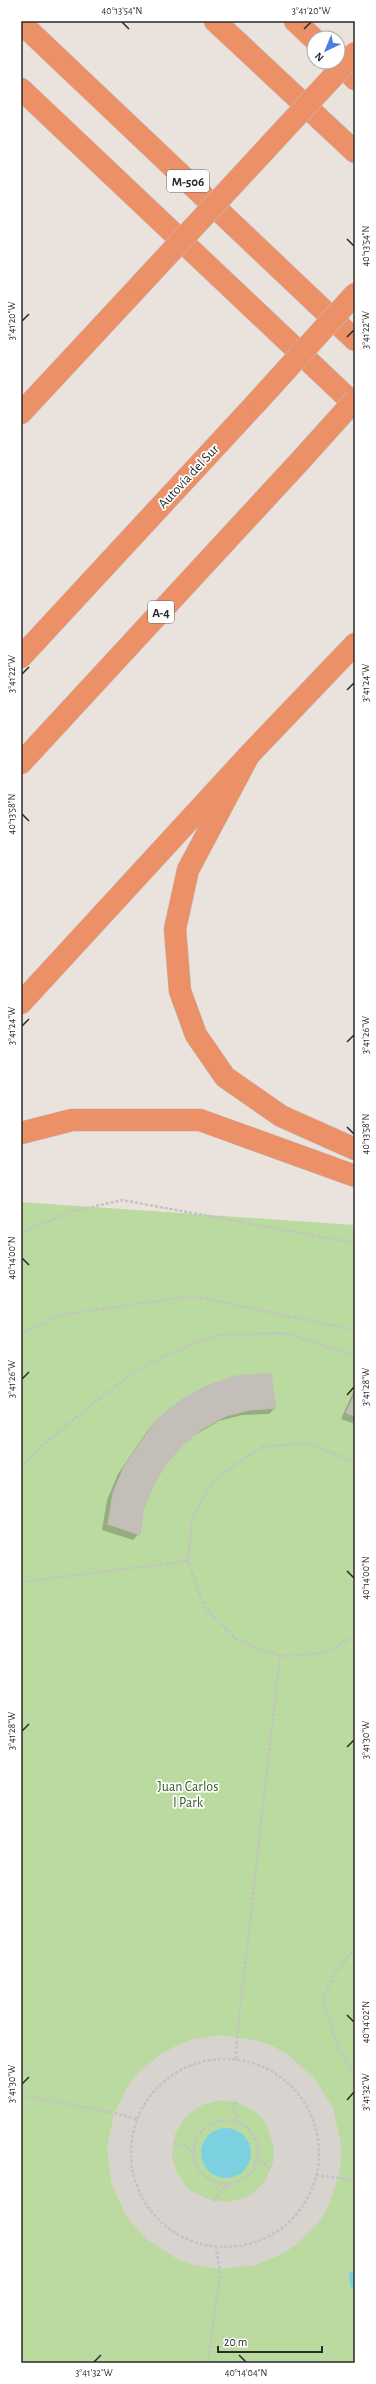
<svg xmlns="http://www.w3.org/2000/svg" width="376" height="2384" viewBox="0 0 376 2384" font-family="'Alegreya Sans',sans-serif">
<style>
.green{fill:#bbdaa0}
.plaza{fill:#d7d3cf;fill-rule:evenodd}
.water{fill:#7cd1e0}
.shadow{fill:#0003}
.lines{fill:none;stroke-linecap:round;stroke-linejoin:round}
.stream{stroke:#7cd1e0;stroke-width:10}
.building{fill:#c3beb8;stroke:#c5beb7}
.highway-casing{stroke:#c3c3c3;stroke-width:23}
.path{stroke:#c3c3c3;stroke-width:2.5;stroke-dasharray:3 2;stroke-linecap:butt}
.highway{stroke:#eb9067;stroke-width:22}
.highway-bridge-casing{stroke:#c3c3c3;stroke-width:23;stroke-linecap:butt}
.highway-bridge{stroke:#eb9067;stroke-width:22}
.ticks{fill:none;stroke:#2a2a2a;stroke-width:1.5}
.labels{text-anchor:middle;stroke-width:3.5;stroke-linejoin:round;paint-order:stroke}
.shield{fill:#fff;stroke:#6a6a6a;stroke-width:1}
.shield-label{font-size:13px;font-weight:bold;fill:#2a2a2a}
.street-label{font-size:14px;fill:#2a2a2a;stroke:#fff}
.park-label{font-size:14px;fill:#365e22;stroke:#fff}
.neatline{fill:none;stroke:#2a2a2a;stroke-width:1.5}
.ticks-label{font-size:10px;text-anchor:middle;fill:#2a2a2a}
</style>
<rect width="100%" height="100%" fill="#eae3dd"/>
<path class="green" d="M21,1202L355,1225V2363H21Z"/>
<path class="plaza" d="M221,2035L254,2040L271,2045L287,2054L314,2078L333,2108L341,2144V2161L338,2179L327,2209L319,2222L297,2244L284,2253L256,2265L220,2269L194,2265L177,2259L148,2240L136,2228L125,2214L111,2182L107,2147L114,2113L128,2086L138,2073L162,2053L176,2046L190,2040ZM222,2100L237,2102L257,2113L267,2125L274,2147L273,2163L265,2182L249,2196L230,2202L210,2200L189,2190L176,2171L172,2156L175,2134L185,2117L202,2105Z"/>
<path class="water" d="M201 2153a25 25 0 1 1 50 0a25 25 0 1 1-50 0Z"/>
<path class="shadow" d="M355,1388V1424L341,1419Z
M181,1401L275,1408L269,1414L242,1415L219,1421L195,1435L180,1447L167,1462L154,1482L143,1508L139,1534L133,1540L102,1530L107,1500L118,1474L150,1427Z"/>
<g class="lines">
<path class="stream" d="M354,2276L355,2284"/>
</g>
<path class="building" d="M271,1373L276,1408L249,1410L226,1416L202,1429L185,1443L167,1463L155,1482L144,1508L140,1535L108,1524L113,1493L124,1467L156,1420L181,1400L206,1386L235,1376Z
M355,1394V1416L346,1413Z"/>
<g class="lines">
<g class="highway-casing">
<path id="highway" d="M215,21L355,152
M295,21L314,39
M21,23L355,340
M338,62L355,79
M21,89L355,405
M21,413L141,284
M21,657L258,401
M249,755L188,870L175,929L180,991L196,1035L225,1077L281,1116L355,1149
M21,763L300,461
M21,1003L249,755L355,644
M21,1133L72,1120H200L355,1176"/>
</g>
<path class="path" d="M21,1233L70,1212L122,1200L355,1243
M21,1334L60,1315L192,1296L355,1330
M355,1462L307,1443L262,1447L214,1479L192,1518L188,1561L204,1607L238,1641L280,1656L325,1653L355,1636
M21,1469L42,1445L133,1372L184,1347L219,1335L286,1333L355,1356
M21,1582L188,1561
M355,1948L332,1977L323,2000L338,2047L355,2074
M131 2153a94 94 0 1 1 188 0a94 94 0 1 1-188 0Z
M236,2059L237,2036L280,1656
M21,2095L114,2113L137,2119
M236,2102L233,2110L239,2121
M194 2152a32 32 0 1 1 64 0a32 32 0 1 1-64 0Z
M173,2144L184,2145L194,2155
M258,2156L260,2161L271,2169
M316,2175L355,2180
M214,2201L218,2194L230,2184
M208,2363L220,2273L216,2246"/>
<use href="#highway" class="highway"/>
<g class="highway-bridge-casing">
<path id="highway-bridge" d="M141,284L355,53
M258,401L355,294
M300,461L355,400"/>
</g>
<use href="#highway-bridge" class="highway-bridge"/>
</g>
<path class="ticks" d="M122,22L129,29M304,29L311,22M347,239L354,246M22,321L29,314M347,337L354,330M22,674L29,667M347,690L354,683M22,814L29,821M22,1026L29,1019M347,1042L354,1035M347,1127L354,1134M22,1258L29,1265M22,1379L29,1372M347,1395L354,1387M347,1571L354,1578M22,1731L29,1724M347,1747L354,1740M347,2015L354,2022M22,2084L29,2077M347,2100L354,2092M239,2355L246,2362M94,2362L101,2355"/>
<g class="labels">
<g class="shield">
<rect x="167" y="170" width="42" height="22" rx="3"/>
<rect x="148" y="601" width="26" height="22" rx="3"/>
</g>
<g class="shield-label">
<text x="188" y="186">M-506</text>
<text x="161" y="617">A-4</text>
</g>
<g class="street-label">
<text transform="translate(188 476) rotate(-47)" y="5">Autovía del Sur</text>
</g>
<g class="park-label">
<text x="188" y="1791">Juan Carlos<tspan x="188" dy="16">I Park</tspan></text>
</g>
</g>
<rect width="376" height="2384" fill="none" stroke="#ffffff" stroke-width="44"/>
<g transform="translate(326 50) rotate(224)"><circle r="19" fill="#ffffff" stroke="#aaaaaa"/>
<path d="M0-3L7 15L0 10L-7 15Z" fill="#507de4"/>
<text y="-6" font-size="11" font-weight="bold" text-anchor="middle" fill="#2a2a2a">N</text>
</g>
<path d="M218 2346v6h104v-6" fill="none" stroke="#2a2a2a" stroke-width="2"/>
<text x="224" y="2346" font-size="12" fill="#2a2a2a" stroke="#ffffff" stroke-width="3" paint-order="stroke">20 m</text>
<rect x="22" y="22" width="332" height="2340" class="neatline"/>
<g class="ticks-label">
<text x="122" y="14">40°13'54"N</text>
<text x="311" y="14">3°41'20"W</text>
<text transform="translate(365 246) rotate(-90)" y="4">40°13'54"N</text>
<text transform="translate(11 321) rotate(-90)" y="4">3°41'20"W</text>
<text transform="translate(365 330) rotate(-90)" y="4">3°41'22"W</text>
<text transform="translate(11 674) rotate(-90)" y="4">3°41'22"W</text>
<text transform="translate(365 683) rotate(-90)" y="4">3°41'24"W</text>
<text transform="translate(11 814) rotate(-90)" y="4">40°13'58"N</text>
<text transform="translate(11 1026) rotate(-90)" y="4">3°41'24"W</text>
<text transform="translate(365 1035) rotate(-90)" y="4">3°41'26"W</text>
<text transform="translate(365 1134) rotate(-90)" y="4">40°13'58"N</text>
<text transform="translate(11 1258) rotate(-90)" y="4">40°14'00"N</text>
<text transform="translate(11 1379) rotate(-90)" y="4">3°41'26"W</text>
<text transform="translate(365 1387) rotate(-90)" y="4">3°41'28"W</text>
<text transform="translate(365 1578) rotate(-90)" y="4">40°14'00"N</text>
<text transform="translate(11 1731) rotate(-90)" y="4">3°41'28"W</text>
<text transform="translate(365 1740) rotate(-90)" y="4">3°41'30"W</text>
<text transform="translate(365 2022) rotate(-90)" y="4">40°14'02"N</text>
<text transform="translate(11 2084) rotate(-90)" y="4">3°41'30"W</text>
<text transform="translate(365 2092) rotate(-90)" y="4">3°41'32"W</text>
<text x="94" y="2376">3°41'32"W</text>
<text x="246" y="2376">40°14'04"N</text>
</g>
</svg>
